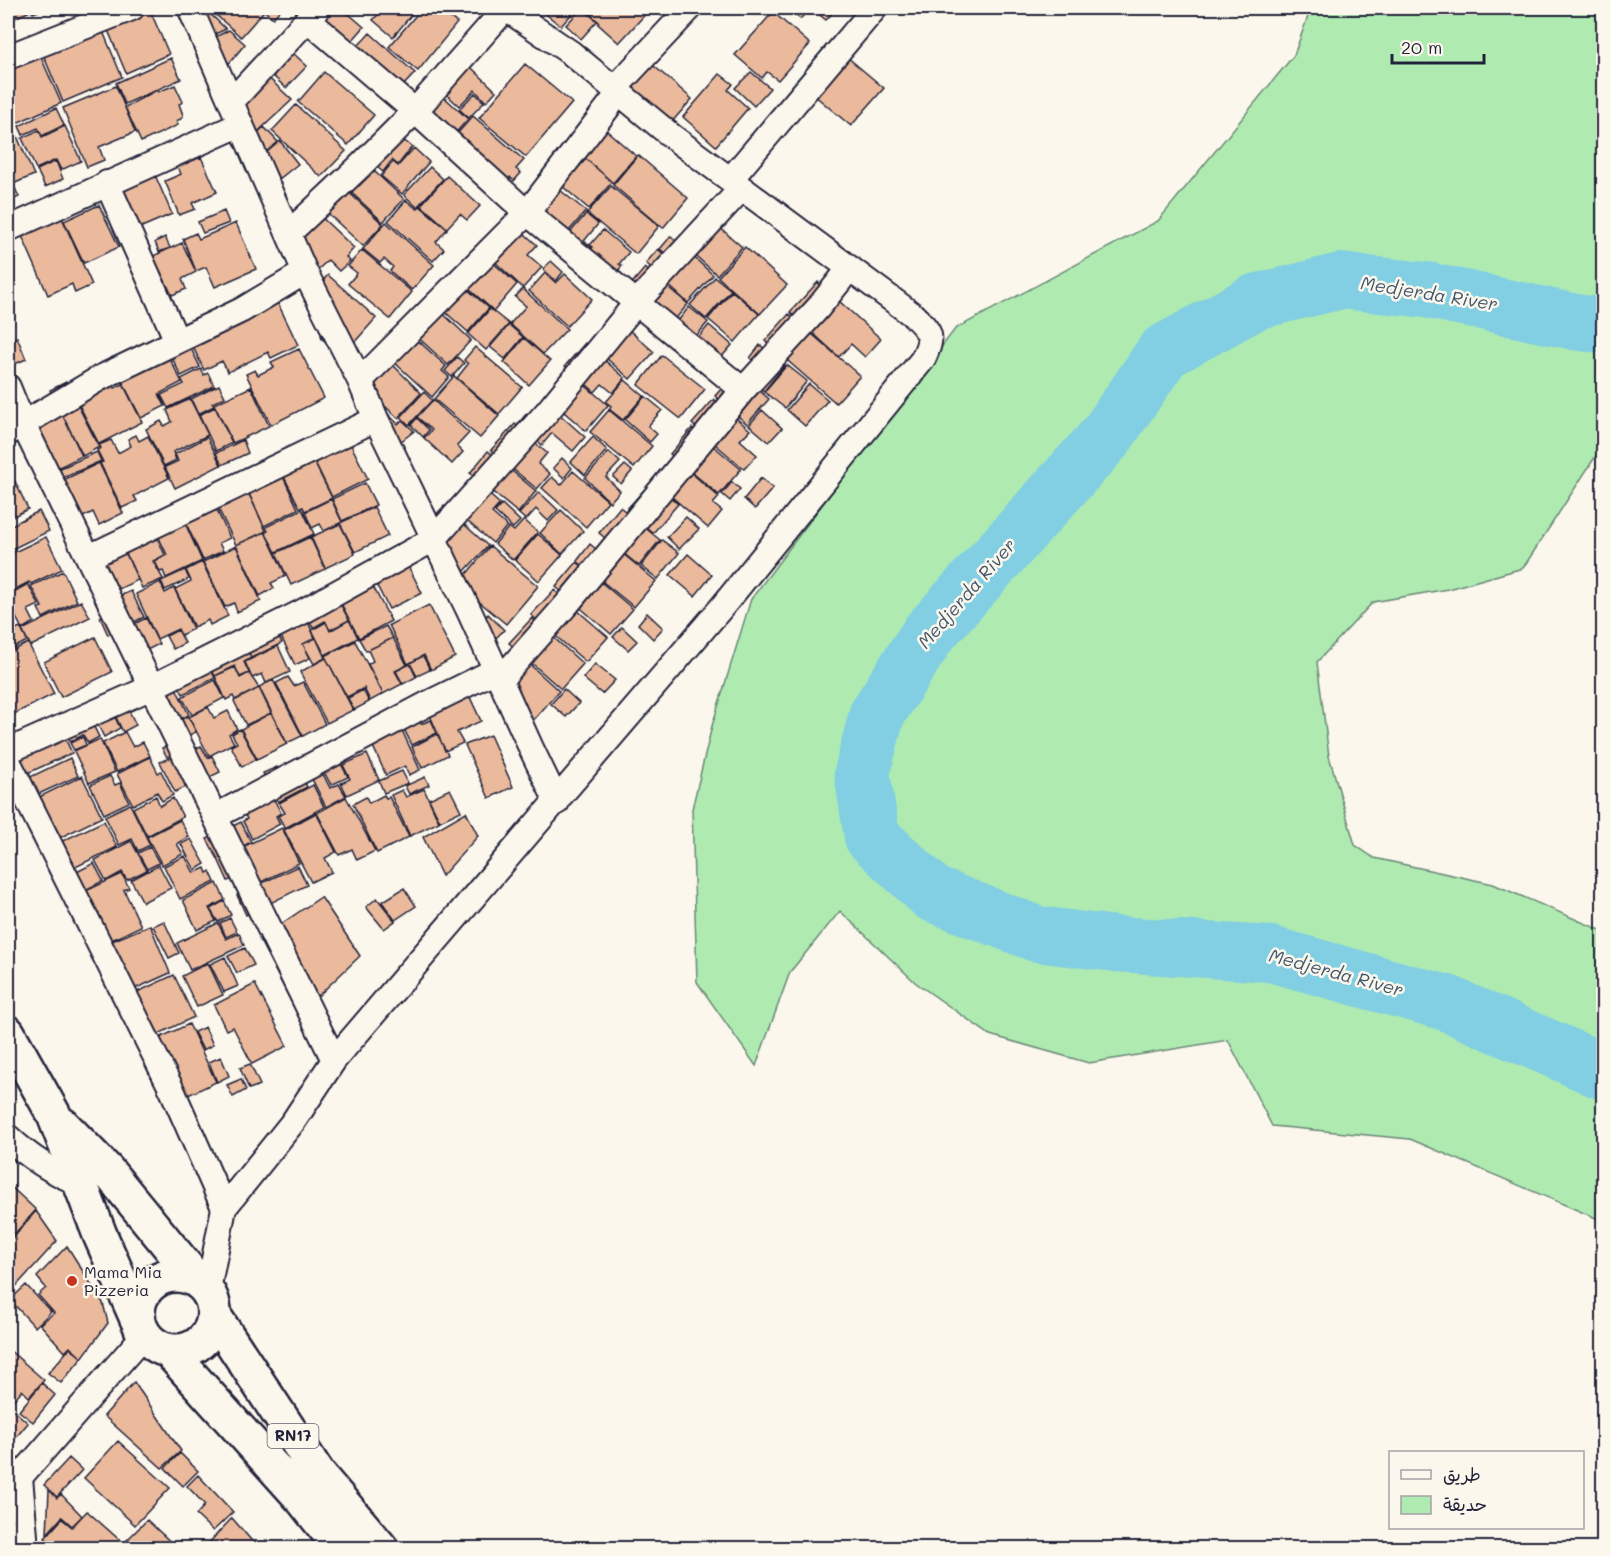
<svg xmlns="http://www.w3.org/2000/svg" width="1611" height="1556" viewBox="0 0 1611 1556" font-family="Mali,'Playpen Sans Arabic',sans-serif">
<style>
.green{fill:#afebb1;stroke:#688676;stroke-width:1.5}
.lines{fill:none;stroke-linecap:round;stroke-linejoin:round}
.river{stroke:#82cee2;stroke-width:56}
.building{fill:#ebba9c;stroke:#22223b;stroke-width:1.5}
.minor-casing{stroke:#22223b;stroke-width:28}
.primary-casing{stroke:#22223b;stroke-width:38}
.minor{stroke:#fbf7ec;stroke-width:24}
.primary{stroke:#fbf7ec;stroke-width:33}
.poi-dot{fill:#c8321e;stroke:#fbf7ec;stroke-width:2}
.labels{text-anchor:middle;stroke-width:5;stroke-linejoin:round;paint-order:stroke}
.shield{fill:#fbf7ec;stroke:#636270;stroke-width:1.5}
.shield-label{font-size:15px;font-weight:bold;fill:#22223b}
.poi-label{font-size:16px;fill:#22223b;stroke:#fbf7ec;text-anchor:start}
.water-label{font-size:18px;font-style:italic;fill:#3f566d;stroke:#fbf7ec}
</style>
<rect width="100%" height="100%" fill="#fbf7ec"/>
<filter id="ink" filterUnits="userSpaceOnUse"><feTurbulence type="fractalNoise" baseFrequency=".0167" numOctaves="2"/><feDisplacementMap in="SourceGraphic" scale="12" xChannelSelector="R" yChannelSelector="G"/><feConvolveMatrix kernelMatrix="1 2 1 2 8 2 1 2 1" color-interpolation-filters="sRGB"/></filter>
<g filter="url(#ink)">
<path class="green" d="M1311,8H1603V445L1523,568L1448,589L1373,602L1317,662L1329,756L1355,845L1374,858L1493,884L1603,931V1221L1410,1139L1272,1126L1228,1040L1089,1063L990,1035L916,983L840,911L790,972L756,1066L697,982L692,809L712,726L751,599L955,329L1158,221L1294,55Z"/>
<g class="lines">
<path class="river" d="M1604,325L1580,323L1426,290L1341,281L1255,302L1164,352L1105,438L929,633L877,714L862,773L872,837L933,894L1037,934L1116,944L1270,954L1447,1003L1604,1072"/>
</g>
<path class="building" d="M8,8H29L30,11L8,21Z
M30,8H46L33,13Z
M109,8H149L169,54L126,73L100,11Z
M208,8H258L263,12L241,37Z
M261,8H282L273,18Z
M306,8H342L364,27L351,42Z
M384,8H417L393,37L373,20Z
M422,8H437L457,23L418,71L389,47Z
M538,8H577L561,26Z
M582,8L597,21L581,39L566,25Z
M583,8H651L619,43L598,24L599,22Z
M788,8H811L800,19Z
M811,8H837L826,20Z
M205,9L226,29L202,40L193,20Z
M773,12L810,44L778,80L767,72L762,78L735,55Z
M99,22L122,77L63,102L37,40Z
M229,30L245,44L217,78L202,44Z
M370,33L415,73L389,101L345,60Z
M33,39L61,103L10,126L8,120V63Z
M280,41L307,66L286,88L259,63Z
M455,52L496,91L486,102L475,90L459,106L430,79Z
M847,57L884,88L851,126L814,95Z
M171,58L181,79L125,104L116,83Z
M647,60L692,99L670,124L625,84Z
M525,64L572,103L526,157L479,118Z
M259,69L292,100L249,140L229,101Z
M324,72L374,115L348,145L298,102Z
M751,72L770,88L754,106L735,88Z
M720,74L733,84L728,90L748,108L716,146L683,117Z
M175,85L183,102L179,104L183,115L181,119L176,121L178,125L141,142L125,107L157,90L158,92Z
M431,85L468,119L444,146L404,109Z
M116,86L135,132L99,147L104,160L87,167L63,108Z
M475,93L484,102L469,118L459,109Z
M296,105L346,151L321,177L272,131Z
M56,108L64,125L42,136L38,128L23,135L19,126Z
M473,116L524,160L516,169L521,173L514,181L510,177L499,190L447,145Z
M590,116L636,156L613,183L583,156Z
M65,126L81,161L61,170L56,160L36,169L22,138L39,130L42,137Z
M264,127L278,142L251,165L246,143Z
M388,127L412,147L398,165L392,160L383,172L364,156Z
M16,134L34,175L13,184L19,197L8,202V137Z
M280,141L298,164L278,180L280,183L271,190L252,165Z
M414,148L429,162L402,194L381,176L393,162L398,166Z
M638,155L688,198L663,228L613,185Z
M201,157L217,192L192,203L195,209L179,215L165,181L181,174L178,167Z
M586,159L612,182L589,209L562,186Z
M56,161L63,179L45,187L37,170Z
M430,167L443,179L417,207L404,195Z
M374,171L404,199L383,222L340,182L347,174L359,186Z
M155,175L172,214L137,229L99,189Z
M447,176L480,206L467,220L460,214L447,228L421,205Z
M550,182L586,211L563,238L537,216Z
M342,186L383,224L363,246L322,208Z
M611,186L659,226L636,254L587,213Z
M406,200L417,209L420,206L447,229L436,242L444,249L433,261L388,221Z
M99,205L119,247L84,263L64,221Z
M224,211L229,223L203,233L198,222Z
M316,212L354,248L346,257L350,261L339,271L328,260L305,282L287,239Z
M702,212L742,247L717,275L678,240Z
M586,214L598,224L584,241L592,247L583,258L563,241Z
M62,218L92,285L75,293L72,284L48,295L22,236Z
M507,218L537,245L528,255L542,267L523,288L480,248Z
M386,222L434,265L412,290L390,271L393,267L384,259L380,263L363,249Z
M236,223L256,269L215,287L206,267L196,271L183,239L196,233L199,239Z
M603,230L629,252L619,264L622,266L608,282L583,260L593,247L590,245Z
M671,236L713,275L688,303L665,282L679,266L660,249Z
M165,237L170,248L159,252L155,242Z
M182,243L196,272L182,279L186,289L172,295L153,256Z
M745,247L787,285L760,314L718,277Z
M658,249L676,266L664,280L646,263Z
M362,250L412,292L390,319L348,284L357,273L348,266Z
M482,253L517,284L494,311L452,274Z
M551,261L563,272L556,281L543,269Z
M645,268L688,304L665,331L622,295Z
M545,273L556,283L565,274L592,299L567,326L529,291Z
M328,275L376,318L352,345L332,346L322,339L318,321L304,301Z
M452,276L489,308L468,332L444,311Z
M715,277L731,290L706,319L690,305Z
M818,282L881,339L865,357L851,344L839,357L790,312Z
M271,289L298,345L271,358L268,352L228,372L222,361L204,370L187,334Z
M523,289L567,329L543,354L510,324L526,306L515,297Z
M732,291L759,314L735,342L708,319Z
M436,307L471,340L448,365L412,332Z
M689,307L708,322L692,341L674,326Z
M490,309L509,324L486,350L468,334Z
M789,314L860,376L836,403L765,341Z
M612,315L654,352L630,379L606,358L611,352L593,336Z
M509,325L523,337L505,359L490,347Z
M709,325L732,345L712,368L692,345Z
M182,330L200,367L181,376L163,339Z
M17,337L26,359L8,367V341Z
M415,338L446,366L442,371L449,377L432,397L393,361Z
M524,338L550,361L529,385L504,362Z
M160,341L182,382L159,394L165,406L141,418L118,373Z
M585,343L625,378L613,393L602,384L595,392L565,366Z
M760,345L785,365L764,391L750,380L761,366L750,358Z
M475,347L522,387L499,414L457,378L468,364L464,360Z
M299,349L324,398L271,425L246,374L255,370L258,375L274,367L271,362Z
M662,355L705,389L681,419L638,385Z
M457,357L464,363L452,377L445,371Z
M386,358L421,393L398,418L366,389Z
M787,365L807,381L785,408L764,392Z
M201,369L204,375L208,373L214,386L168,408L161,395L184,384L181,379Z
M567,370L608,405L586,431L549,399Z
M737,371L769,399L747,424L715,396Z
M454,376L499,416L480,438L434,399Z
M110,379L115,388L123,384L142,422L99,444L70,387Z
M625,380L644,396L623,420L609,409L611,406L606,402Z
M66,382L99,447L83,456L50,390Z
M809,384L828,400L805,426L787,410Z
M219,385L225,397L212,403L214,406L198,414L191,399Z
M251,387L269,426L233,443L214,404Z
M424,392L432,400L409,425L401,417Z
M52,393L82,456L45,474L18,421L38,411L33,402Z
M645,396L662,410L648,426L657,434L650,442L625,420Z
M190,399L208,435L173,452L176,460L164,466L146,429L161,421L164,426L172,422L167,410Z
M714,399L750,430L740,440L757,455L744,469L692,424Z
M433,400L469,433L457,446L463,452L452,464L424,438L432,430L417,417Z
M549,405L585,437L573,451L552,433L542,445L518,424L527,413L536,421Z
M215,407L232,443L216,451L199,415Z
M609,410L652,446L634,468L590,432Z
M762,410L782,428L769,442L749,425Z
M386,412L398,424L402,420L414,431L385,454Z
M417,418L429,430L423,437L411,425Z
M515,424L529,437L506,463L491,450Z
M692,428L741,469L719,495L670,454Z
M344,431L368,479L332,497L308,448Z
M136,435L139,441L148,436L169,478L134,496L137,501L122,508L100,463L103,462L97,450L101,448L99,445L111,440L118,453L131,446L128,439Z
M207,437L221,465L175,488L165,467L178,461L175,454Z
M593,437L607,450L585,475L571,462Z
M530,439L547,453L538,464L550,474L537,489L508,465Z
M243,440L248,453L222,465L216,453Z
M488,451L536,491L518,513L470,473Z
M97,452L101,461L58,480L54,471Z
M309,452L332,498L305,511L303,507L300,508L279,467Z
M609,452L620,462L606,477L620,491L610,502L585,478Z
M673,457L719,497L713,504L722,511L708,528L658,485Z
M562,458L572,468L564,478L553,468Z
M99,463L123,513L99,525L93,512L73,522L55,484Z
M625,465L632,471L621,484L613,477Z
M279,468L298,509L264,526L245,485Z
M573,471L608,501L586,527L542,488L552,477L561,485Z
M13,477L28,509L8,519V480Z
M761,478L773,488L755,509L744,499Z
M652,481L678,504L653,533L626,510Z
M732,482L740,489L730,501L722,494Z
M365,483L376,505L342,521L332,499Z
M477,484L500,504L492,513L507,526L493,543L454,510Z
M246,488L266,531L236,545L211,494Z
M539,492L558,510L548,521L536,509L526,520L519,514Z
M210,496L230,538L219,543L223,551L203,560L184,519Z
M331,499L342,522L324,531L320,524L312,528L305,512Z
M502,504L520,521L513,528L495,512Z
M444,506L488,546L462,574L418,534Z
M374,507L388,536L355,552L340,523Z
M620,507L660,540L639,566L599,533Z
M302,509L314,534L276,552L265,532L268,531L266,527Z
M561,510L583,531L562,554L540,533Z
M39,511L49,531L8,551V527Z
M180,512L202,561L166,578L163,571L160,572L155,561L167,555L153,525Z
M686,517L699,529L679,549L667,537Z
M524,520L538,532L513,560L495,544L509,527L514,531Z
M340,524L355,554L325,568L311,537Z
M151,525L165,555L153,561L163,579L142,588L120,540Z
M265,532L286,576L271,583L274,588L260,596L236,545Z
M538,534L562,555L539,581L515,560Z
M46,537L62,569L31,584L29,582L8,593V555Z
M310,537L325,569L291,585L276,553Z
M119,539L138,580L108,594L89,552Z
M662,540L679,553L658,579L641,566Z
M590,544L603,555L611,544L656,581L634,607L577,561Z
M236,546L261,601L237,612L234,603L225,607L203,562Z
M490,546L538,586L506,624L458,584Z
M688,554L712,575L695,596L670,575Z
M405,560L422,593L389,609L372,576Z
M202,562L228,616L210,625L208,620L194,627L175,589L191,581L186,570Z
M577,562L633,609L611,634L556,587Z
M185,570L189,579L165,590L161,581Z
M63,571L77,601L43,618L38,608L42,607L31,586Z
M366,573L391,621L359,638L334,590Z
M160,582L165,593L174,588L193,629L181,635L178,629L157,639L136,594Z
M28,584L39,605L28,610L34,622L22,629L8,601V595Z
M554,590L608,637L586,662L531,615Z
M131,591L144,617L108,635L100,617L117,609L113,599Z
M333,591L349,620L330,630L325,621L313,628L300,604Z
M81,601L90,617L31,646L22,630Z
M429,605L455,657L431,670L424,655L408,664L389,625Z
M301,606L315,638L303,644L310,658L295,665L273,620Z
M647,613L663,628L653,639L638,624Z
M488,614L504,630L490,644L475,628Z
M146,618L159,644L125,661L112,635Z
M270,618L282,643L251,658L241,637Z
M532,618L583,664L561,689L509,643Z
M349,620L358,638L325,655L312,630L326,622L330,631Z
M386,626L393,638L366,651L359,639Z
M20,627L27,641L8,651V633Z
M622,627L637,641L628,650L613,637Z
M178,630L185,643L173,649L166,636Z
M239,635L251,658L244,662L249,673L240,677L235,666L215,676L201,648L216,641L218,646Z
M95,637L112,672L61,697L44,662Z
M316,638L325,658L314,664L303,644Z
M393,638L407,665L395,671L402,684L383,694L368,664L373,661L368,650Z
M355,641L383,694L370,701L364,688L347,697L325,656Z
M28,643L54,694L8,717V653Z
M278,646L290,672L266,683L262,674L252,678L245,662Z
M512,652L526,661L559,691L518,738Z
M423,656L430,670L417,676L410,663Z
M326,658L353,710L327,723L300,672Z
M207,662L215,678L183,694L175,679Z
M410,664L416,677L403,684L396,671Z
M595,664L615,680L602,694L583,678Z
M235,667L240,678L249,673L259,688L235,700L233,696L226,700L215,676Z
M288,677L294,686L303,682L325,724L303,736L276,683Z
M215,680L224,698L192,715L182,697Z
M273,680L302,736L287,743L259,687Z
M462,680L481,721L457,732L463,743L445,751L427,708Z
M173,682L189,715L159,729L144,696Z
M259,688L271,713L246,725L234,701Z
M564,689L579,703L566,717L551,704Z
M363,690L369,702L354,710L348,698Z
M126,705L136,725L123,732L113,711Z
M208,707L214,718L228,711L237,729L229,734L234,743L209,756L189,717Z
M414,709L421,724L431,720L437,733L412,745L398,717Z
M271,713L287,744L257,759L241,729Z
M114,715L120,728L104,737L97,723Z
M188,716L196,732L187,736L175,723Z
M396,717L420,770L409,775L405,766L386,775L366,731Z
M58,718L92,723L99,737L88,743L83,735L70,742Z
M57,722L72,753L21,776L8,747Z
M240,729L256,759L242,767L231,746L237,743L232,734Z
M125,732L133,747L143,742L150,756L117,772L103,743Z
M437,734L448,755L422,768L412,747Z
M490,735L513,787L489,798L465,745Z
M185,736L174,754L167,757L162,748Z
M83,737L86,745L74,750L70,743Z
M100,739L115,772L89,783L74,751Z
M325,745L336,767L341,764L348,777L331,785L323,770L305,759L304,755Z
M201,746L208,758L212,756L220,772L190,787L175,758Z
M367,754L379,780L347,795L341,783L350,779L343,765Z
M174,756L188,786L175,792L160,762Z
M150,757L158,773L161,771L173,795L162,801L157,792L133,805L117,774Z
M70,758L78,776L32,797L24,780Z
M277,767L282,778L298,770L307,787L278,802L263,773Z
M402,771L408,783L384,793L379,781Z
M323,774L330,788L339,784L346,796L326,807L312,779Z
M82,776L102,817L47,844L27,803Z
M110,776L115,785L120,783L129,802L104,814L90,785Z
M425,777L429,785L409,794L405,786Z
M264,780L281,813L276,816L280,824L252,839L243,821L247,819L235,796Z
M313,785L324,807L285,828L278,816L285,813L279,803Z
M424,789L439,822L410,836L391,795L402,790L406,797Z
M450,789L461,811L440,821L429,799Z
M384,795L386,798L389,797L409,837L377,853L353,804L366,797L369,803Z
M156,796L160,806L173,798L183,817L147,836L133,808Z
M346,797L375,851L357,860L352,849L339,855L317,813Z
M130,804L150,845L138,851L132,839L119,845L105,816Z
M466,812L478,836L442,876L423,837Z
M316,813L336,852L325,858L332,872L311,882L284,830Z
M180,820L189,837L177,844L183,854L162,865L147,837Z
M104,821L117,847L65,872L52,846Z
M241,822L251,842L218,859L207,839Z
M282,828L299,863L247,889L240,875L228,881L218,859Z
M191,839L205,864L195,870L181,844Z
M131,841L147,870L127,880L122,872L106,881L95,860Z
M150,847L159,863L147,869L138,853Z
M185,856L194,873L205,868L207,873L210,871L215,882L180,899L164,866Z
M94,863L103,881L69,898L71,875Z
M159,865L171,888L143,902L131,880Z
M298,866L307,885L246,915L237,895Z
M122,874L129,888L124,890L141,926L97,947L73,897Z
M217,883L225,900L209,908L216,921L197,930L183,900Z
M404,888L416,906L395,920L382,902Z
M321,897L360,956L298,1015L259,939Z
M377,898L395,921L384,929L366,907Z
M224,901L231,915L218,922L210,909Z
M230,918L237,932L226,937L220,923Z
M164,921L179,953L169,958L153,926Z
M218,923L226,939L239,933L244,945L190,970L177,943Z
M150,925L170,973L130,991L98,947Z
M245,948L254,965L237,973L228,956Z
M225,957L238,986L224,992L210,964Z
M208,963L223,995L197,1007L182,976Z
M174,975L194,1017L142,1042L133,994Z
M255,984L287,1046L252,1064L233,1027L226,1030L214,1005Z
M189,1024L216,1082L167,1105L140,1047Z
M205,1027L213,1045L203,1050L194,1032Z
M221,1057L229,1076L217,1082L209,1062Z
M250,1064L260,1085L249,1089L240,1068Z
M241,1079L246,1090L233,1097L227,1085Z
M8,1184L36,1210L8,1241Z
M36,1211L57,1241L8,1295V1243Z
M67,1246L103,1303L108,1323L82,1358L70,1347L65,1352L40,1324L54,1313L38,1295L46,1288L37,1277Z
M26,1285L51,1312L35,1327L10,1300Z
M70,1348L82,1358L61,1383L48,1373Z
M8,1349L44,1380L29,1397L22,1390L12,1402L8,1398Z
M134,1382L181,1451L162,1468L104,1416Z
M42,1383L55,1395L33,1422L19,1411Z
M8,1405L28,1423L8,1447Z
M118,1441L170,1488L135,1525L84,1478Z
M180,1453L198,1471L183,1486L165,1468Z
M69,1458L82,1470L57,1497L44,1485Z
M198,1475L233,1512L213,1531L196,1515L205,1505L187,1486Z
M49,1490L57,1498L61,1494L82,1516L72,1526L62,1517L47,1534Z
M87,1511L123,1543L118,1548H58L45,1538L62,1519L72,1527Z
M232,1518L258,1548H204Z
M147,1520L177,1548H119Z"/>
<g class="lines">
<g class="minor-casing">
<path id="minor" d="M190,8L305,272L360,381L376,419L470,613L531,748L557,802
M307,19L415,111L527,213L743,390
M8,57L132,8
M614,89L690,8
M232,101L318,8
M730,180L875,8
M107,183L177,341
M8,229L241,124
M289,233L359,167L415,111L506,8
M360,381L527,213L619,93
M8,387L23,424L334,1060
M8,433L100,378L242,310L305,272
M89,557L376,419
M500,680L568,603L743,390L818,308L850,268
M8,751L152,687L302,612L434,539L547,412L637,302L741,189
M8,761L172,1090L224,1208
M216,816L427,704L496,670
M8,1137C29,1157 52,1172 79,1183L88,1179
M208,1290L224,1208L293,1122L334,1060L722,607L923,359C934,335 931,333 913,315L674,138L571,53L505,8
M20,1477L26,1548
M8,1494L20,1477L144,1335"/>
</g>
<g class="primary-casing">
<path id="primary" d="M8,1033L54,1115L100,1235L138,1321
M63,1125L107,1170L197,1280
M138 1313a38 38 0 1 1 76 0a38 38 0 1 1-76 0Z
M215,1317L319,1475L381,1548
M168,1350L302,1499L341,1548"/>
</g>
<use href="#minor" class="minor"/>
<use href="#primary" class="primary"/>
</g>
</g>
<circle class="poi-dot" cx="72" cy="1281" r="6"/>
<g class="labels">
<rect class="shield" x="267.5" y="1424" width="51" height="24" rx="4.5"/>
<g class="shield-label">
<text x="293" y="1441">RN17</text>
</g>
<g class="poi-label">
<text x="84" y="1278">Mama Mia<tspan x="84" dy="18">Pizzeria</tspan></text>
</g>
<g class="water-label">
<text transform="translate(1429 294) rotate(9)" y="6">Medjerda River</text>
<text transform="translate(967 594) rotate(-49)" y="6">Medjerda River</text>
<text transform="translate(1336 973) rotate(15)" y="6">Medjerda River</text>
</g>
</g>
<rect width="1611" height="1556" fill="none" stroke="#fbf7ec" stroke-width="30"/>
<rect x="15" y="15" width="1581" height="1526" fill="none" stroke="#22223b" stroke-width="2" filter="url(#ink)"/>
<rect x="1389" y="1451" width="195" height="78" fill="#fbf7ec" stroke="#a4a2a5" stroke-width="1.5"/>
<rect x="1401" y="1470" width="30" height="9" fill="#fbf7ec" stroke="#a4a2a5" stroke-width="1.5"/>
<text x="1443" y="1481" font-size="18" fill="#22223b">طريق</text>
<rect x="1401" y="1496" width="30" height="18" fill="#afebb1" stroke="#a4a2a5" stroke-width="1.5"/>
<text x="1443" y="1511" font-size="18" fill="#22223b">حديقة</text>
<path d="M1392 54v9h92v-9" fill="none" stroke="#22223b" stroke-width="3"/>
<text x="1401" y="54" font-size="18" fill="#22223b" stroke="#fbf7ec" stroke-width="4.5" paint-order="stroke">20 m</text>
</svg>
